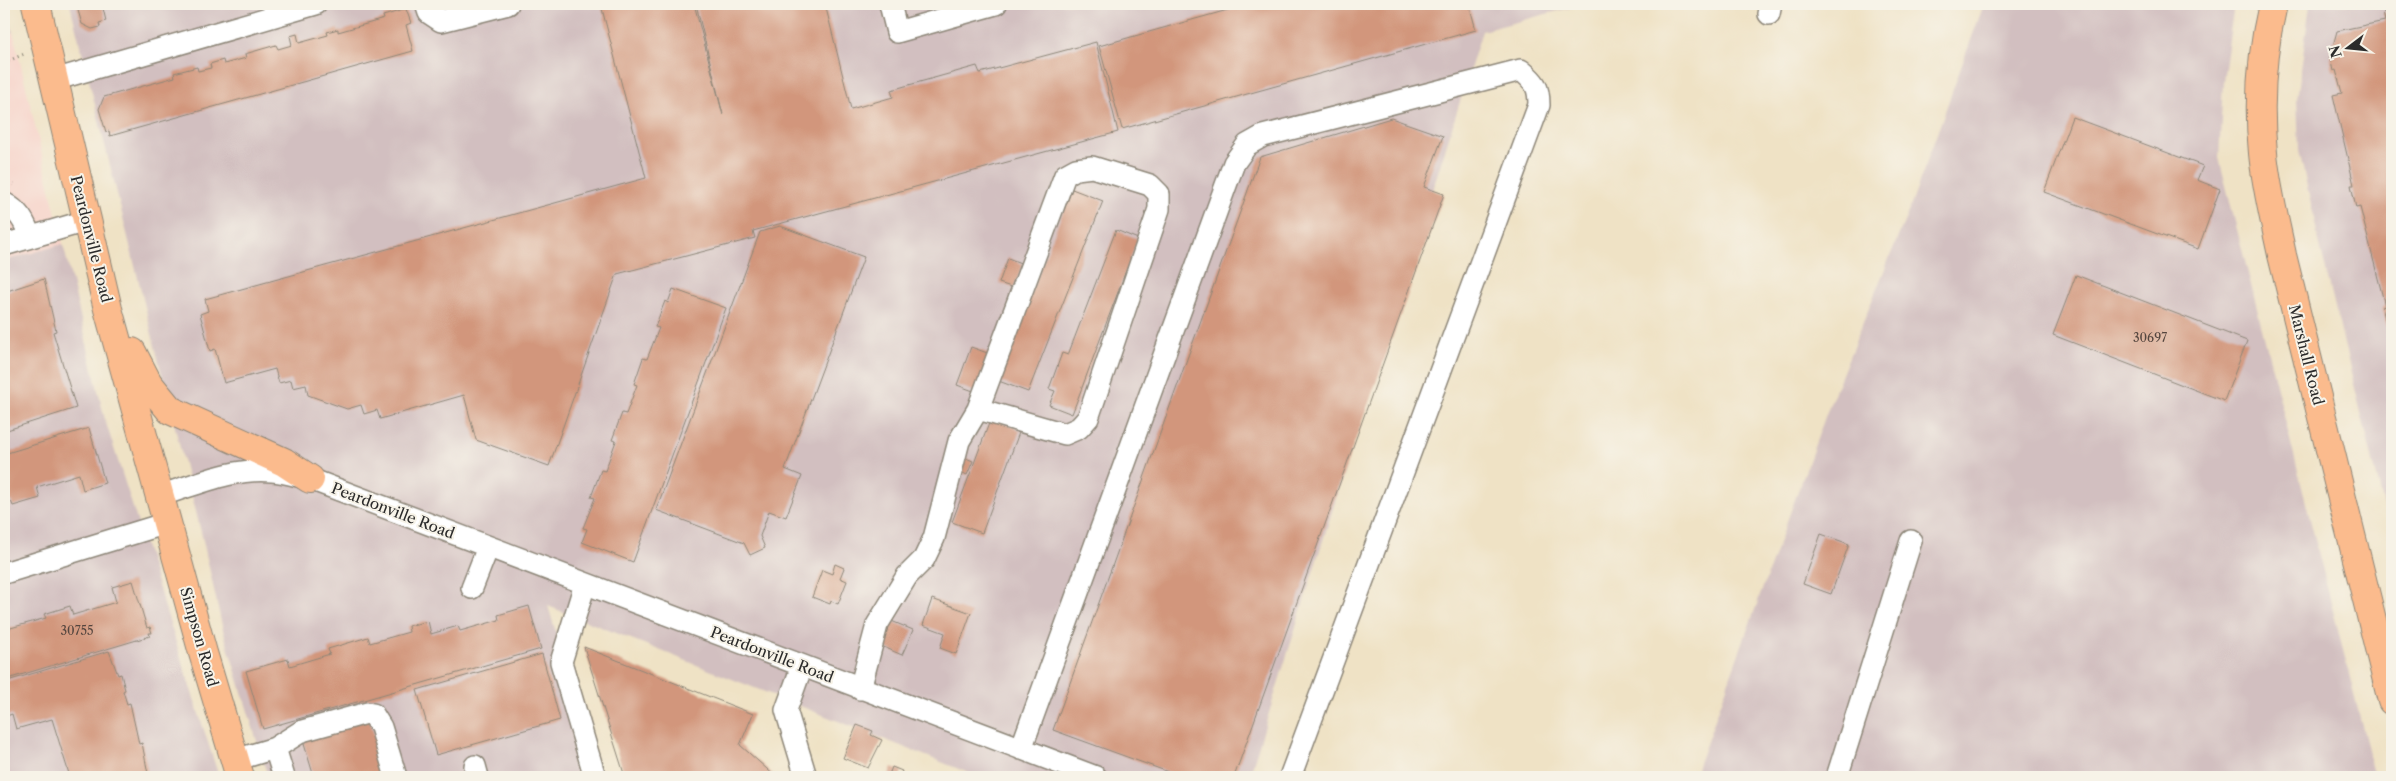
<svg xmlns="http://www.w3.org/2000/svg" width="2396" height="781" viewBox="0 0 2396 781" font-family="'Libre Caslon Text',serif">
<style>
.built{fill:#f7d1c8}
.industrial{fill:#d2bfc0}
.building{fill:#d2967c}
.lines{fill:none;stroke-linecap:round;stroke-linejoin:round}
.minor-casing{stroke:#8d8678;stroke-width:24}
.major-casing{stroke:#8d8678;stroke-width:30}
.path{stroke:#8d8678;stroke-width:3;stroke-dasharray:1 4;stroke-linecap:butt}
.minor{stroke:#fff;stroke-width:21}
.major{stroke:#fbbb8d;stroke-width:28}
.labels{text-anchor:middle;stroke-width:4;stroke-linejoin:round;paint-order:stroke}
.number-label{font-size:12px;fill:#55463f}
.street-label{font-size:15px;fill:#2b2b2b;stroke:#f7f3e8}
</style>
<rect width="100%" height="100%" fill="#f7f3e8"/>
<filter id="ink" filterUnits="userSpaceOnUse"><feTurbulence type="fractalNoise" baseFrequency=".02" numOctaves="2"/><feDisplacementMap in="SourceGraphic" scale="10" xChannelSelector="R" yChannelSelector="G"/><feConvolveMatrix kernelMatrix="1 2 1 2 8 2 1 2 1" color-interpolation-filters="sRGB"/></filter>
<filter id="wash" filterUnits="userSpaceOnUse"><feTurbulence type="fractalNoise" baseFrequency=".0096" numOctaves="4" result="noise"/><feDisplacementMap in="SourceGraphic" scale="20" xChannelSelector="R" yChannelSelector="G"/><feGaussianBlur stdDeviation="1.12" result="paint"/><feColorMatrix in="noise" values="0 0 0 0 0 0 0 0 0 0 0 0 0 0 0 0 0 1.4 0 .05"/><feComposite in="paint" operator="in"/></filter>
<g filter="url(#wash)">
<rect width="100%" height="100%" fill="#efe2c5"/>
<path class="built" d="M13,32L63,244L4,261V35Z"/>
<path class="industrial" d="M4,4H7L13,32L4,35Z
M70,4H1584L1482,31L1249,777H979L548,606L600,777H268L223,630L202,536Z
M1984,4H2234L2223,82L2219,158L2375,777H1694L1829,406L1911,205Z
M2310,4H2392V539L2320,246L2299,150L2297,99Z
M63,244L105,420L219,777H4V261Z"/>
<g id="blocks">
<path class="building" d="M83,4H102L106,21L99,23L100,27L92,29L82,24L77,7L83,6Z
M604,4H694L723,115L696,4H825L851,109L893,97L891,90L977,66L980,73L1096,42L1118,132L753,231L755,238L617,274L549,466L476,440L464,395L380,419L377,410L364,414L361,405L347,409L308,395L306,385L293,388L291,380L279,383L275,369L224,383L215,349L210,351L200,314L208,311L205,299L646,178L601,5Z
M1249,4H1469L1476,30L1122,129L1099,46Z
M406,9L411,23L406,25L413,51L110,136L109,131L106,132L99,109L104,97L175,77L174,73L197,67L198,71L211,68L210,64L223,60L224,64L246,58L245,54L276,45L278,49L292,45L290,36L297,34L299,43L328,35L327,32L338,29V32L384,19L383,16Z
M2392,11V345L2382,307L2385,306L2360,207L2356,208L2351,185H2354L2333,95L2342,93L2336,70L2333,71L2330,57L2337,31L2385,21L2383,13Z
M2072,117L2203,166L2197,180L2220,189L2198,249L2044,192Z
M1391,118L1443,136L1424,187L1444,194L1234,777H1182L1053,730L1260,157Z
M1072,189L1103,201L1028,392L996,380Z
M780,226L864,257L785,469L802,476L786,517L769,511L760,536L765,548L750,555L744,543L656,510L760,232Z
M1116,230L1138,239L1072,414L1049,405L1055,391L1049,389L1062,353L1068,355Z
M1008,258L1023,264L1014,288L999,283Z
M2076,275L2247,341L2224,401L2053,335Z
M44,279L56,331L53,332L76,408L4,431V292Z
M673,289L726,308L633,562L582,542L587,529L583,528L595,498L591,497L601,470L605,471L616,441L612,440L622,413L626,414L637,385L634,384L643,358L647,359L659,328L655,327L665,301L668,303Z
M971,347L990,354L976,392L957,385Z
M991,418L1020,430L982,533L952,522Z
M89,428L105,483L83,490L79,474L37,487L40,498L13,506L11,501L4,503V454Z
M961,456L973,461L967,475L955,469Z
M1821,534L1849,544L1831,594L1803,584Z
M835,564L844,568L840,578L847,581L838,604L831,601L830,604L812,597L822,570L832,574Z
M133,581L147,628L150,627L152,633H149L150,636L4,680V619L7,629L46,618L44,614L70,606L73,615L116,602L112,587Z
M932,599L971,613L956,654L940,648L945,633L923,625Z
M529,606L541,649L263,729L246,671L288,659L290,666L330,654L328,649L368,637L370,643L409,632L408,626L428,621L431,634L458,626L460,631L499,620L498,615Z
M889,620L913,630L902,655L879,645Z
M584,647L753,714L740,745L776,777H625Z
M109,651L118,675L121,674L125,690L123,691L127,704L130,703L139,744L142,743L148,774L151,773L153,777H70L52,719L16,729L12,714L4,717V682Z
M542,654L560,720L436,755L417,690Z
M369,718L387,777H314L304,744L306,737Z
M857,725L873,731L871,735L882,740L868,768L843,758Z
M892,767L902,771L900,777H888Z"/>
</g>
</g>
<g filter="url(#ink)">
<use href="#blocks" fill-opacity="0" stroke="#8d8678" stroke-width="1"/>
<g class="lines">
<g class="minor-casing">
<path id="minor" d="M426,4L429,13L441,21L508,4
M890,4L897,32L996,4
M1769,14L1771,4
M54,80L316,4
M4,203C19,211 25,222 30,237
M4,245L86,221
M159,496C195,485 234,467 272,471C285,472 297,476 310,479L1096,777
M4,573L167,523
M585,584L561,662L595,777
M472,588L488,547
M802,666L786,710L806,777
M860,689L877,625L907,576L924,559L934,538L959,441L978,409L1065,175L1076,169L1092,167L1150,185L1159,194V209L1088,418L1079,428L1065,434L978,409
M275,748L302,731L367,713L373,714L381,727L396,777
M1021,749L1234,163L1247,145L1263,136L1521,70C1535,82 1539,86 1539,105L1290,777
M235,760L275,748L284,777
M475,766L478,777
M1837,777L1911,541"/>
</g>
<g class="major-casing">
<path id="major" d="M36,4L108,309L203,653L240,777
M2273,4C2262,51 2258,104 2263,153C2266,187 2275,221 2282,255L2392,701
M132,352L148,383L170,410L284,462L310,479"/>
</g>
<path class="path" d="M4,63L24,54
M4,181L14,184"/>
<use href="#minor" class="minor"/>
<use href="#major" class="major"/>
</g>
</g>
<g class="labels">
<g class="number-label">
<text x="2150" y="342">30697</text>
<text x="77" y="635">30755</text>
</g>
<g class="street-label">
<text transform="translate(91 239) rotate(76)" y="5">Peardonville Road</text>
<text transform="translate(2306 355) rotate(76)" y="5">Marshall Road</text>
<text transform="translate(393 511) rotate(21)" y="5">Peardonville Road</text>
<text transform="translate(199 637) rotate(74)" y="5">Simpson Road</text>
<text transform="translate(772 655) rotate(21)" y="5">Peardonville Road</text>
</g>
</g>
<rect width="2396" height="781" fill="none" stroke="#f7f3e8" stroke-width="20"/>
<g transform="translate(2348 48) rotate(254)" stroke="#f7f3e8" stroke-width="4" paint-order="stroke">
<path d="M0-4L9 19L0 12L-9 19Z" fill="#2b2b2b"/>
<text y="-8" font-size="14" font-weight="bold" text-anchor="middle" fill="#2b2b2b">N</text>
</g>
</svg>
